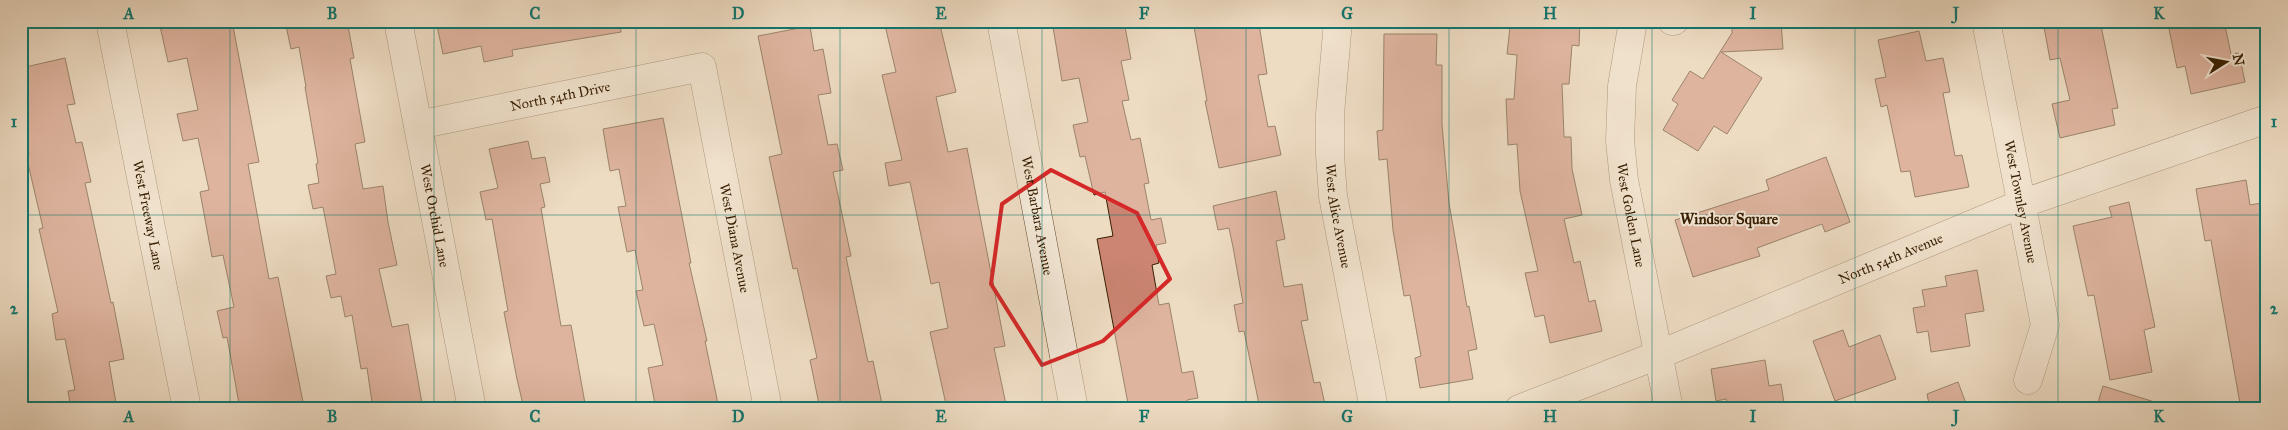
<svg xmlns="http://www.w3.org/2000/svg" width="2288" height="430" viewBox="0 0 2288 430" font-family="'IM FELL Great Primer',serif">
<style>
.building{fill:#cc8573;stroke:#361d00}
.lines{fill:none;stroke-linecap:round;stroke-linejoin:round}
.minor-casing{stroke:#644c30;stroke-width:29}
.minor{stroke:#f3e8d7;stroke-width:28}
.marked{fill:none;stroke:#d62828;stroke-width:4;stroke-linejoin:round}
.grid{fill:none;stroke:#0f766e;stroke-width:1;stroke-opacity:0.55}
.labels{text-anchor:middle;stroke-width:4;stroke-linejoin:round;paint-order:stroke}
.street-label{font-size:14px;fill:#361d00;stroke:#f3e8d7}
.neighbourhood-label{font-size:15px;font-weight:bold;fill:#361d00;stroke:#f3e8d7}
.neatline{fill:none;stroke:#0f766e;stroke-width:2}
.grid-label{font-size:16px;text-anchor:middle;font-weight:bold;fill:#0f766e}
</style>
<rect width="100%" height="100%" fill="#eddbc2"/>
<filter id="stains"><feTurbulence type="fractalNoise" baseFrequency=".004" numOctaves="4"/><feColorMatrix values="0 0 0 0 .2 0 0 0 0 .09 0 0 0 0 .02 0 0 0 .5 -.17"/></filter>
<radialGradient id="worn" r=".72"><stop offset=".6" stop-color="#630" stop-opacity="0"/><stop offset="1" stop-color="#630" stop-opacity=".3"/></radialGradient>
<path class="building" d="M186,21H232L259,162L248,164L269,279L278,277L304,407L292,409H240L227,337L223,338L217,311L234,307L223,255L212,257L200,192L209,190L198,138L183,141L177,114L198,110L187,58L168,62L160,26Z
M285,21H347L354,58L350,59L365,142L355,144L363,189L383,186L388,222L397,265L379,269L392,327L408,324L423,409H373L367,368L361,369L352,315L345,317L341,296L331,298L326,276L336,274L323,207L313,209L308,185L319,183L316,164L318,163L305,87H306L299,47L291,49Z
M436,21H620L621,32L512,50L513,56L484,62L481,46L443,54Z
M884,21H939L956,92L936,97L948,152L967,148L1005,346L994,348L1007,409H947L930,332L948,328L939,282L931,284L910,182L889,186L885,163L902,160L882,75L896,72Z
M1052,21H1124L1131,59L1121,61L1129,100L1122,101L1131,140L1140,138L1149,183L1144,184L1151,220L1161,218L1166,243L1156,245L1159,263L1152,265L1159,305L1169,303L1182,373L1193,371L1198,398L1187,400L1188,409H1129L1097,239L1113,236L1105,192L1094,195L1085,156L1080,157L1073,125L1088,122L1079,78L1062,81Z
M1193,21H1251V25L1259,24L1267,74L1258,75L1268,127L1275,126L1281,155L1219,168L1205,101H1207Z
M1520,21H1580L1579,46L1572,45L1569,84H1562L1564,137H1571L1572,169L1582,215L1564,219L1574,263L1580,261L1589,302L1595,300L1602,331L1550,343L1544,315L1535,317L1525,273L1538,271L1520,191L1517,144L1508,145L1506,99H1514L1517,55L1507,54L1510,27L1520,28Z
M1732,21H1781L1783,49L1721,52L1762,78L1727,134L1714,126L1698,151L1663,130L1678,104L1672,100L1690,71L1703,79L1732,33Z
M2043,21H2100L2118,108L2112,109L2115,125L2060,138L2052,104L2070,100L2060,58L2050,60Z
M2184,21H2224L2231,54L2239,53L2245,82L2191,94L2185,66L2177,68L2168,24Z
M810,26L814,51L823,49L831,93L818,95L828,145L837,144L843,170L833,172L851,256L846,257L868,362L873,361L883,409H820L810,360L817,358L797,268L793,269L769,157L782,154L758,36Z
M1919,31L1926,61L1943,58L1950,92L1943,93L1955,156L1962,155L1969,187L1915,197L1910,171L1901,172L1887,105L1881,107L1875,79L1886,77L1878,40Z
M1384,34H1437L1436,65H1442V125L1449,203L1467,307L1469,306L1477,349L1468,351L1473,379L1420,388L1415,358L1421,356L1410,295L1404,296L1393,230L1387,159L1379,160L1377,131L1383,130Z
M65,58L75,104L67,105L76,143L82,142L91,182L85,183L111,303L113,302L124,359L109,362L117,409H71L68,391L75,390L65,339L56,340L52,314L58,312L39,229L43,228L26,155L29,154L21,116V68Z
M663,118L691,263H689L707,341H705L719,409H656L648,368L663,365L654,324L644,326L636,291L643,290L635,250L627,252L618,207L626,206L619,169L610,171L603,129Z
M528,141L532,159L545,157L550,182L540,184L545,207L541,208L561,326L571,325L586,409H524L517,379L504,312L508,311L492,219L486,220L480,192L498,188L489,149Z
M1826,157L1850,222L1825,232L1822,224L1757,248L1760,256L1693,277L1675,220L1769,190L1766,180Z
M2246,180L2250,205L2267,202V409H2241L2211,240L2205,241L2196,189Z
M1276,191L1285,239L1276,241L1284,287L1302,284L1308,320L1301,321L1314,383L1320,382L1326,409H1260L1244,331L1239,332L1234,305L1243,303L1233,247L1229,228L1218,230L1213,206Z
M2129,202L2155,327L2144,330L2152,372L2110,380L2094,295L2088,296L2073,226L2112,217L2109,207Z
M1977,270L1984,311L1965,314L1970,346L1931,352L1928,331L1917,333L1913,308L1925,306L1922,290L1947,286L1945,276Z
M1843,330L1849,347L1880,335L1896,379L1835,401L1813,341Z
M1765,360L1769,386L1781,384L1785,409H1728L1726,399L1716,401L1711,369Z
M1958,382L1968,409H1930L1927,394Z
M2103,386L2161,404L2160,409H2096Z"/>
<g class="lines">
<g class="minor-casing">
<g id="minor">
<path id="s1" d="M110,21L187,409"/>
<path id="s2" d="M398,21L472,409"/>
<path id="s3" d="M1001,21L1074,409"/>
<path id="s4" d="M1338,21L1330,114V155L1333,196L1374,409"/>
<path id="s5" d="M1633,21L1622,86L1620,141L1624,180L1669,409"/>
<path d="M1672,21H1674"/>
<path id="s6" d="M1986,21L2045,325L2028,380"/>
<path id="s7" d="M418,125L702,67L768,409"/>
<path id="s8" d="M1519,409L1658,355L2021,204L2267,119"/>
</g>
</g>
<use href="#minor" class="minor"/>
</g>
<path d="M0 0H2288V430H0ZM1051,170L1137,213L1170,279L1103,341L1042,365L991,284L1002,204Z" fill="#eddbc2" fill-opacity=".55" fill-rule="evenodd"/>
<path class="marked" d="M1051,170L1137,213L1170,279L1103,341L1042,365L991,284L1002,204Z"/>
<path class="grid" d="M230,21V409M434,21V409M636,21V409M840,21V409M1042,21V409M1246,21V409M1449,21V409M1652,21V409M1855,21V409M2058,21V409M21,215H2267"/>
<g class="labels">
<g class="street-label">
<text dy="5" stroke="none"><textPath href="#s7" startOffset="145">North 54th Drive</textPath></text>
<text dy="5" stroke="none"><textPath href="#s6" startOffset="184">West Townley Avenue</textPath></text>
<text dy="5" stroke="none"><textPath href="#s1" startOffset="198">West Freeway Lane</textPath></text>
<text dy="5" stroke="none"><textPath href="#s2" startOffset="198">West Orchid Lane</textPath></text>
<text dy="5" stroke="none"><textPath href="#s3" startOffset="198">West Barbara Avenue</textPath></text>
<text dy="5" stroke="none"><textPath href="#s4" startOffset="196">West Alice Avenue</textPath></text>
<text dy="5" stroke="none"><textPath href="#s5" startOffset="196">West Golden Lane</textPath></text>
<text dy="5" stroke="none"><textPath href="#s7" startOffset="464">West Diana Avenue</textPath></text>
<text dy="5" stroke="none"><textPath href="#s8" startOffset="401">North 54th Avenue</textPath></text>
</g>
<g class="neighbourhood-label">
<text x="1729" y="224">Windsor Square</text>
</g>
</g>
<rect width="2288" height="430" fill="none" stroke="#eddbc2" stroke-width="55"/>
<g transform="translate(2226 62) rotate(79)" stroke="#f3e8d7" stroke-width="4" paint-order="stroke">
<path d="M0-4L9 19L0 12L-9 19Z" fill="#361d00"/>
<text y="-8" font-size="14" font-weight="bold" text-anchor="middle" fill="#361d00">N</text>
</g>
<rect x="28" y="28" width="2232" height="374" class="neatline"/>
<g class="grid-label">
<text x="129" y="19">A</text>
<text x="332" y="19">B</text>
<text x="535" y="19">C</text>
<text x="738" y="19">D</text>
<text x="941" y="19">E</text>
<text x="1144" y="19">F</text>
<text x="1347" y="19">G</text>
<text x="1550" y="19">H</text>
<text x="1753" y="19">I</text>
<text x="1956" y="19">J</text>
<text x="2159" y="19">K</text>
<text x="14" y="127">1</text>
<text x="2274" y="127">1</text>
<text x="14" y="314">2</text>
<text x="2274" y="314">2</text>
<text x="129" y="422">A</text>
<text x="332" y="422">B</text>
<text x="535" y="422">C</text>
<text x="738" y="422">D</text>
<text x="941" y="422">E</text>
<text x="1144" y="422">F</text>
<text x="1347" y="422">G</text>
<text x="1550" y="422">H</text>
<text x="1753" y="422">I</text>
<text x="1956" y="422">J</text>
<text x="2159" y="422">K</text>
</g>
<rect width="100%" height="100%" filter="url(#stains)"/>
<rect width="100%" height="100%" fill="url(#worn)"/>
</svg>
